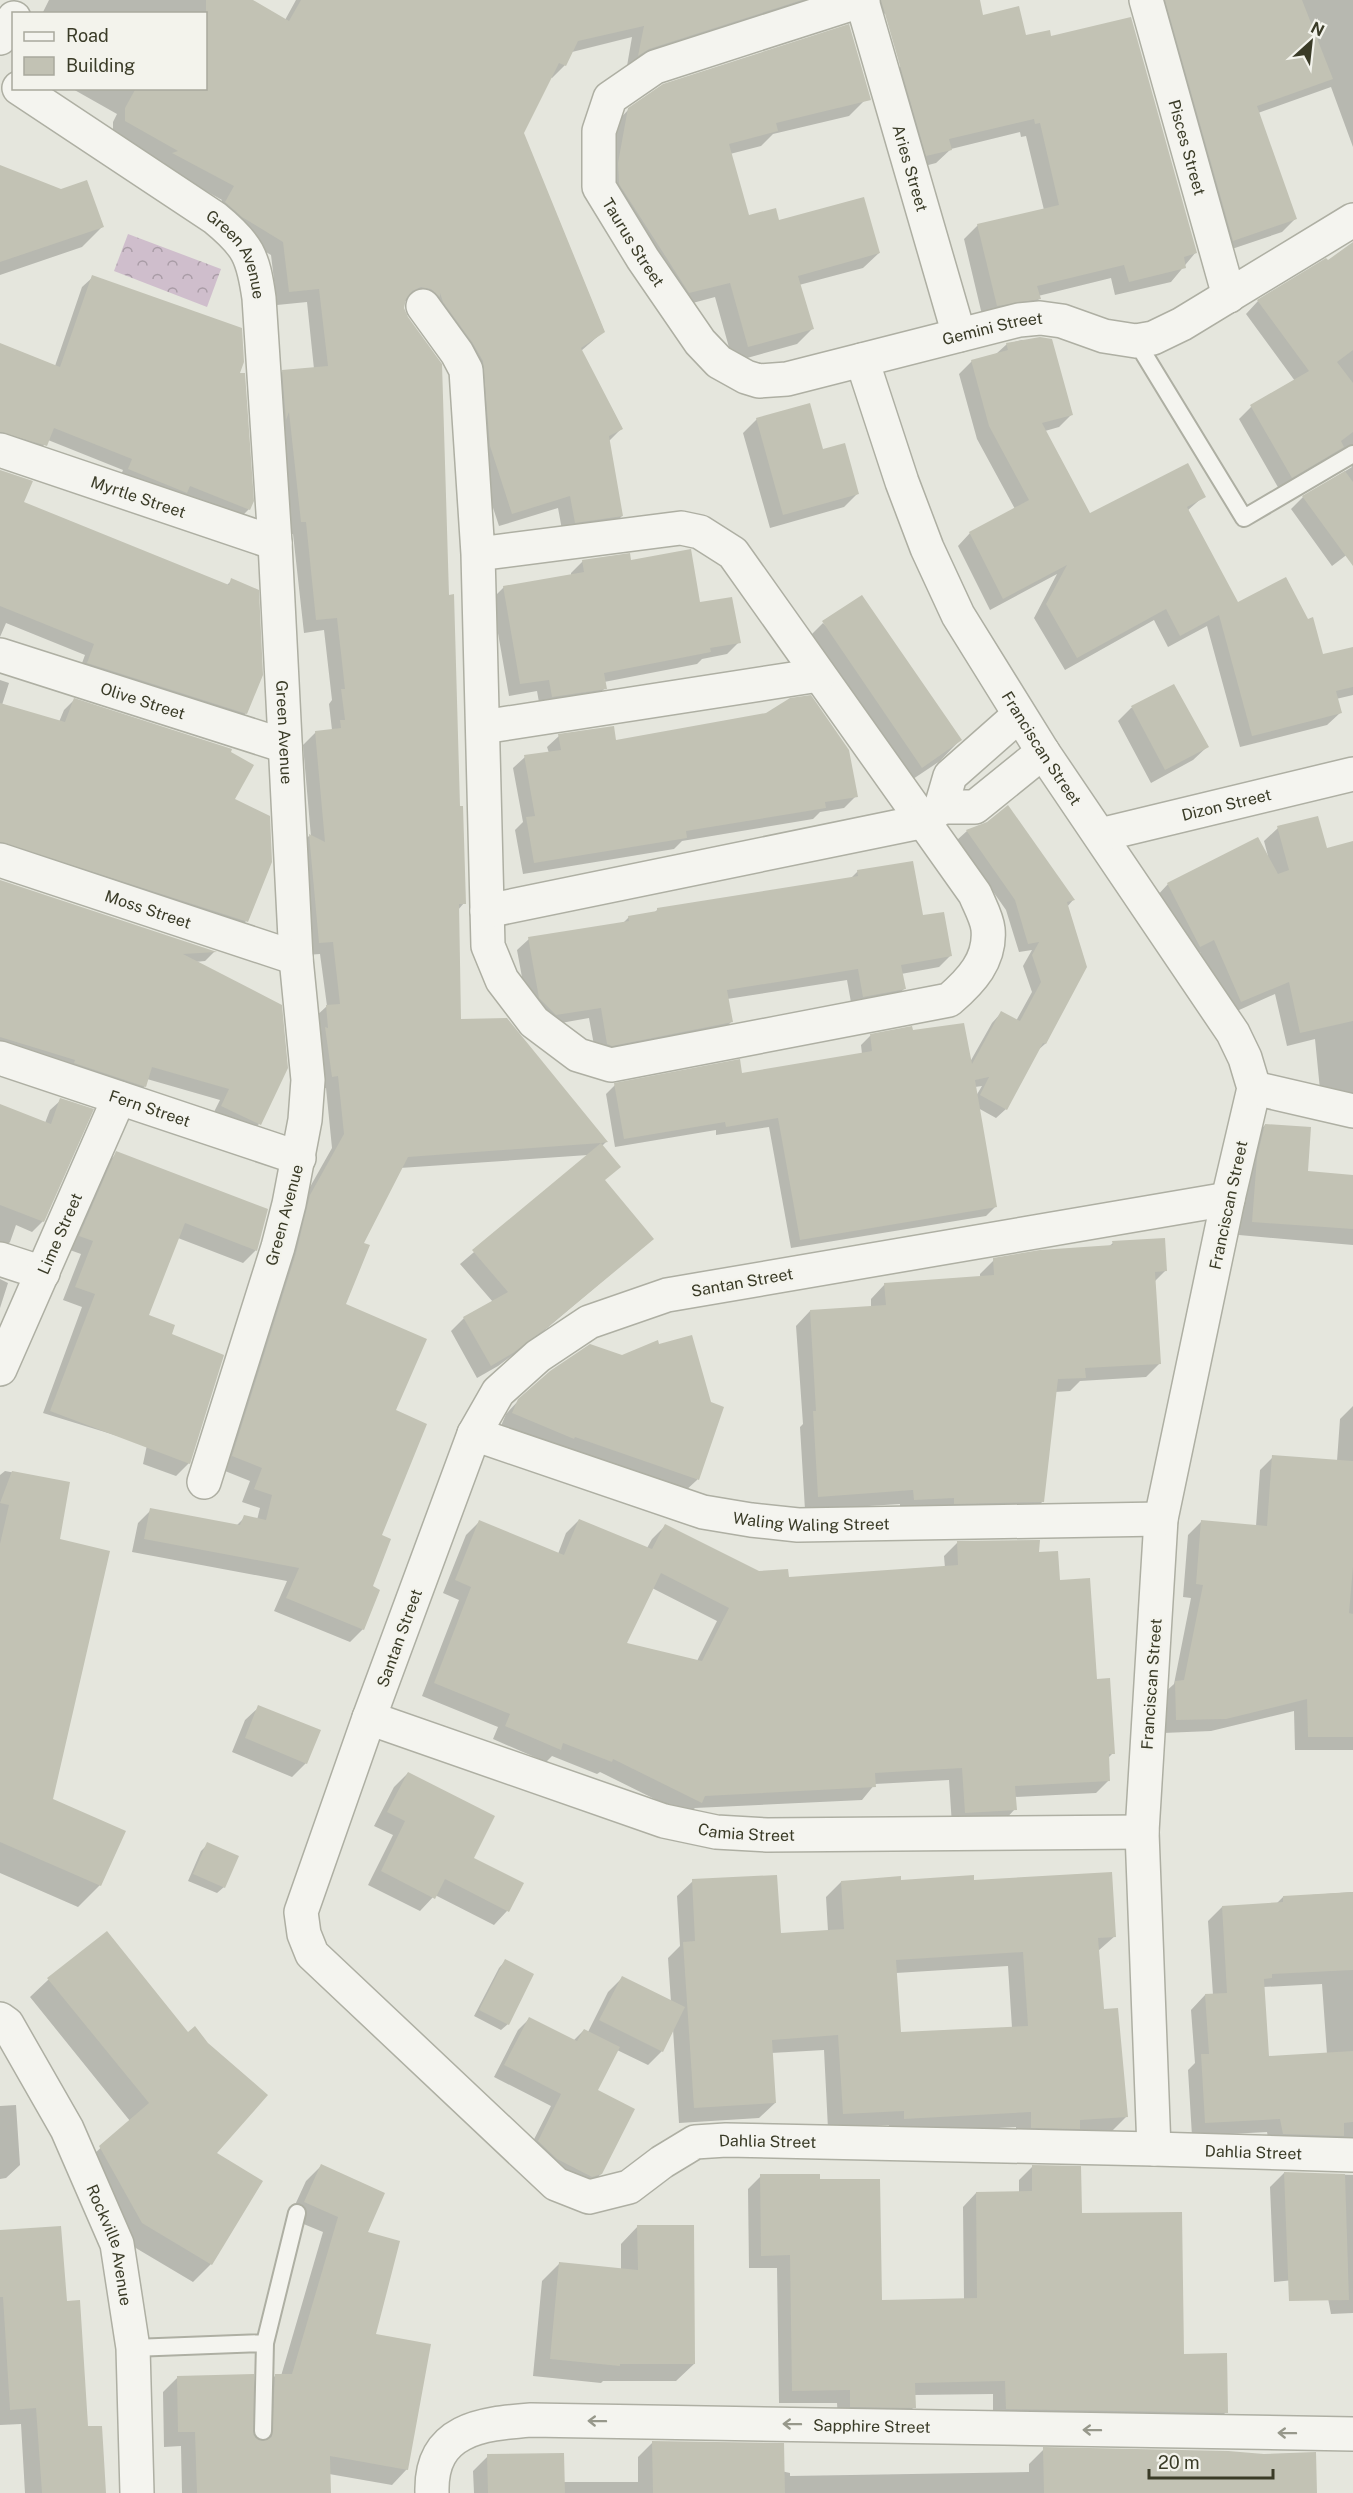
<svg xmlns="http://www.w3.org/2000/svg" width="1353" height="2493" viewBox="0 0 1353 2493" font-family="'Public Sans',sans-serif">
<style>
.forest{fill:url(#forest-crowns)}
.shadow{fill:#0003;fill-rule:evenodd}
.building{fill:#c2c2b4;fill-rule:evenodd}
.lines{fill:none;stroke-linecap:round;stroke-linejoin:round}
.service-casing{stroke:#aeafa3;stroke-width:20}
.minor-casing{stroke:#aeafa3;stroke-width:36}
.service{stroke:#f4f4ef;stroke-width:16}
.minor{stroke:#f4f4ef;stroke-width:33}
.oneway{stroke:#97988b}
.labels{text-anchor:middle;stroke-width:4.5;stroke-linejoin:round;paint-order:stroke}
.street-label{font-size:16px;fill:#3a3b27;stroke:#f3f3ec}
</style>
<defs>
<pattern id="forest-crowns" width="20" height="18" patternUnits="userSpaceOnUse" patternTransform="scale(1.5)"><rect width="20" height="18" fill="#cfbecc"/><path d="M2 6a3 3 0 1 1 6 0M12 15a3 3 0 1 1 6 0" fill="none" stroke="#a99ca6"/></pattern>
</defs>
<rect width="100%" height="100%" fill="#e5e6dd"/>
<path class="forest" d="M128,234L221,269L207,307L114,271Z"/>
<path class="shadow" d="M49,0H250L285,20L296,0H826L627,66L632,37L572,52L565,65L552,78L550,77L523,133L604,331L581,351L622,428L609,441L622,516L609,529L563,535L558,508L499,526L477,459L470,375L418,302L404,301L403,307L447,597L464,903L458,910L460,1020L606,1142L602,1146L604,1181L652,1239L534,1339L498,1366L477,1378L451,1331L464,1318L493,1302L460,1264L588,1155L400,1168L362,1244L345,1305L394,1411L380,1535L363,1629L350,1642L274,1611L287,1581L132,1552L138,1523L151,1510L236,1526L245,1517L257,1520L260,1508L242,1502L250,1481L220,1469L297,1210L332,1148L326,1088L319,1089L313,1019L327,1006L320,954L306,955L296,848L309,836L311,837L303,745L316,732L332,730L329,704L332,700L324,630L304,633L293,534H288L270,384L283,371L314,369L307,302L277,305L271,255L229,230L213,216L222,200L161,166L164,163L113,134V122L117,114L71,88H206V14H42Z
M863,0H944L870,17Z
M1146,0H1353V147L1331,87L1258,113L1295,219L1282,232L1220,253Z
M1050,38L1196,252L1171,282L1115,295L1111,278L1038,296L1039,299L1025,313L983,319L964,239L978,225L1044,210L1026,136L1021,137L1020,132L951,149L936,163L913,169L887,80L901,66Z
M865,100L849,116L773,134L761,146L730,154L747,217L778,222L879,253L863,268L799,285L812,329L797,344L733,362L715,297L674,308L604,200L614,125L629,109Z
M0,167L61,190L102,227L82,247L0,275Z
M1353,244V550L1332,566L1291,509L1303,497L1352,467L1345,456L1279,489L1239,419L1251,407L1295,381L1246,314L1258,301L1326,260L1327,262Z
M93,277L238,375L249,509L238,520L119,480L123,470L48,440L35,456L0,444V345L55,366L82,287Z
M1022,340H1051L1072,414L1059,427L1045,431L1089,515L1204,496L1187,511L1237,604L1322,656L1353,648V695L1336,699L1340,713L1327,725L1240,747L1207,626L1168,647L1154,620L1065,670L1034,618L1057,574L990,610L958,546L970,533L1015,509L977,439L959,374L972,361L996,354L1007,344Z
M757,419L822,451L858,493L844,507L770,528L743,433Z
M0,471L22,502L226,586L232,580L246,713L235,724L78,674L85,655L6,623L0,637Z
M583,561H630L699,604L739,642L727,654L702,659L697,664L604,682L605,688L593,700L540,708L537,691L509,696L492,599L504,587L571,576V573Z
M823,623L960,740L940,761L901,787L803,643Z
M0,680L9,683L2,705L59,722L64,710L74,700L233,800L246,921L236,932L0,854Z
M1173,686L1207,747L1193,760L1151,783L1118,721L1131,708Z
M767,714L856,796L844,808L820,812L813,819L682,841L674,849L523,874L515,830L523,822L513,768L525,757L549,753L547,747L559,736L615,742Z
M988,823L1073,900L1067,907L1086,967L1045,1044L1037,1051L1006,1109L996,1118L978,1108L995,1207L986,1216L791,1248L769,1127L716,1135V1130L615,1147L606,1094L615,1085L741,1075L862,1054L861,1045L870,1036L911,1032L970,1062L992,1023L1001,1013L1016,1021L1032,992L1023,966L1032,950L1019,952L1006,910L957,840L967,831ZM982,1086L976,1096L975,1087Z
M1278,828L1326,850L1353,843V1109L1321,1100L1315,1039L1287,1046L1275,994L1228,1015L1200,952L1186,959L1155,898L1168,884L1268,856L1264,841Z
M858,871L922,917L950,956L939,967L901,974L904,989L892,1000L852,1008L847,980L727,999L731,1022L720,1034L596,1056L589,1018L544,1026L528,1010L517,950L529,939L623,923L629,917L654,913L657,910L851,878Z
M0,881L214,952L205,961L195,962L259,1124L249,1134L212,1116L220,1100L147,1079L145,1086L134,1097L0,1050Z
M61,1100L43,1221L32,1232L16,1225L10,1242L0,1252V1106L45,1123L50,1110Z
M1265,1125L1306,1172L1353,1177V1245L1239,1235L1244,1172L1252,1139Z
M117,1153L256,1250L243,1263L178,1238L147,1316L170,1335L189,1463L176,1476L143,1464L147,1445L43,1413L82,1307L63,1300L81,1254L67,1249L104,1166Z
M1113,1243L1166,1270L1154,1282L1160,1363L1146,1377L1080,1381L1070,1391L1055,1392L1043,1501L1029,1516L900,1514V1504L805,1510L800,1427L803,1424L796,1326L810,1311L871,1308V1299L885,1284L980,1278V1274L994,1260L1108,1247Z
M0,1279L8,1283L0,1308Z
M519,1400L709,1403L722,1408L697,1480L684,1492L501,1426L506,1414Z
M1353,1406V1750H1295L1294,1711L1211,1731L1163,1733L1162,1695L1174,1684L1191,1598L1183,1597L1188,1535L1201,1522L1256,1526L1260,1470L1273,1457L1337,1461L1340,1419Z
M5,1471L69,1483L59,1540L51,1800L100,1885L78,1907L0,1873V1475Z
M579,1520L647,1548L652,1539L665,1526L759,1572L788,1579L945,1568L944,1556L957,1543L1037,1554L1059,1582L1095,1680L1113,1753L1107,1759L1109,1780L1096,1793L1015,1797V1809L1002,1823L952,1825L949,1780L875,1784L862,1800L695,1808L687,1815L600,1772L597,1774L552,1756L546,1762L493,1739L498,1727L422,1696L459,1600L443,1593L466,1535L479,1522L558,1554L566,1533ZM652,1588L717,1621L697,1661L624,1644Z
M259,1707L306,1763L292,1777L232,1752L245,1720Z
M408,1773L472,1858L522,1883L507,1911L494,1925L435,1895L420,1911L368,1885L393,1835L374,1826L394,1787Z
M208,1844L224,1887L217,1893L188,1881L201,1851Z
M693,1881L779,1934L828,1931L826,1897L841,1882L900,1881L973,1882L1115,1936L1098,1951L1103,2011L1127,2116L1111,2132L1016,2142V2127L889,2134V2125L828,2129L824,2050L771,2053L775,2103L759,2118L679,2123L673,2029L662,2051L648,2065L617,2050L596,2091L601,2174L589,2185L527,2153L551,2106L494,2077L518,2030L529,2019L573,2041L584,2030L588,2032L608,1992L622,1978L671,2002L668,1958L680,1946L677,1896ZM1008,1966L1012,2028L900,2034L896,1973Z
M1353,1892V2157L1270,2148L1267,2132L1192,2136L1188,2070L1195,2063L1191,2010L1205,1995H1213L1208,1921L1222,1907L1276,1904L1283,1897ZM1322,1984L1327,2054L1267,2057L1263,1987Z
M107,1933L215,2153L261,2181L211,2264L193,2282L124,2241L82,2165L130,2121L30,1997L48,1980Z
M505,1961L508,2024L501,2030L474,2016L499,1968Z
M16,2105L20,2165L6,2178L0,2179V2106Z
M321,2166L366,2233L374,2335L407,2469L392,2485L329,2474L330,2493H182L181,2446L164,2447L163,2392L178,2377L251,2432L259,2442L260,2391L275,2376H281L323,2232L289,2218L306,2181Z
M1032,2167L1080,2214L1226,2412L1213,2426L993,2422V2394L914,2395V2407L901,2420L838,2419L837,2403H779L777,2268H749L748,2189L761,2176L819,2181L880,2302L964,2300L963,2207L976,2193H1019V2180Z
M1284,2173L1353,2175V2313L1331,2314L1324,2277L1274,2282L1270,2187Z
M638,2226L694,2364L676,2381H603L601,2383L533,2376L542,2281L559,2264L621,2270V2244Z
M0,2232L66,2303L87,2428L104,2493H25L21,2424L0,2425Z
M653,2442L790,2473V2476L1029,2472V2464L1044,2449L1316,2493H474L473,2471L488,2456L563,2482H638V2457Z"/>
<path class="building" d="M206,0H253L289,21L301,0H802L649,49L638,56L644,26L578,41L566,66L559,63L524,133L605,332L581,348L623,429L609,436L623,516L575,523L570,496L512,514L490,446L483,361L472,342L443,302L440,293V297L431,289L421,287L412,291L406,299L404,308L408,317L442,364L449,595L454,594L460,806H463L466,904H459L461,1019L507,1018L608,1142L601,1143L621,1167L605,1180L654,1239L548,1327L513,1353L491,1366L463,1317L508,1292L472,1250L601,1143L408,1157L364,1243L370,1245L346,1304L427,1339L396,1410L427,1424L382,1535L391,1539L373,1586L380,1590L364,1630L286,1598L299,1568L144,1539L150,1508L240,1525L244,1515L266,1520L272,1495L254,1489L262,1468L232,1456L296,1253L310,1195L344,1134L338,1076L332,1077L325,1027L328,1028L326,1005L340,1004L333,942L319,943L309,834L325,842L315,731L341,728L340,720H345L341,689H345L337,618L316,620L306,522H301L289,412L286,420L282,370L328,366L319,289L289,292L283,242L242,217L225,202L234,186L172,153L178,151L125,121V108L136,88H206Z
M881,0H980L983,15L1019,6L1026,35L1050,30L1051,36L1131,17L1197,253L1184,257L1186,268L1129,282L1124,265L1037,286L1041,299L997,306L977,224L1059,205L1040,123L1035,124L1034,119L949,139L952,150L926,156Z
M1165,0H1302L1333,79L1257,106L1297,219L1233,241Z
M849,24L871,100L776,123L778,131L729,144L749,215L776,208L779,220L864,197L880,253L798,276L814,329L748,347L730,283L689,293L619,184L618,163L628,108L663,84Z
M0,165L61,189L87,180L104,227L0,262Z
M1353,242V350L1337,362L1353,383V432L1341,441L1344,447L1292,478L1250,405L1309,371L1257,300L1326,258L1328,260Z
M92,275L242,328L244,362L240,373H245L254,501L250,510L190,486L187,493L128,469L132,459L54,428L47,446L0,432V343L60,367Z
M1040,337L1052,339L1073,415L1042,423L1090,513L1188,463L1206,497L1187,507L1238,602L1286,577L1308,619L1313,617L1323,654L1353,647V687L1336,691L1342,713L1252,736L1219,615L1180,636L1166,609L1077,658L1046,604L1067,565L1003,599L969,532L1029,500L989,426L971,360L1008,350L1006,343Z
M810,403L823,449L845,443L859,494L783,515L756,418Z
M0,470L33,481L24,502L229,585L231,578L259,590L263,675L247,714L87,663L94,644L0,606Z
M1345,471L1353,482V566L1302,496Z
M691,549L700,602L732,597L741,643L710,648L711,652L604,673L607,689L552,697L549,680L520,684L503,586L584,572L582,560L630,553L631,560Z
M862,595L962,740L922,768L822,621Z
M1174,684L1209,747L1165,770L1131,706Z
M811,695L849,750L858,797L825,802L826,808L686,831L687,838L534,863L526,817L535,816L524,755L561,750L558,734L614,726L616,740L766,713L790,698Z
M74,698L232,749L231,752L254,765L235,799L270,816L272,862L248,922L0,842V703L65,722Z
M1008,805L1075,900L1067,902L1087,967L1046,1044L1043,1043L1007,1110L980,1095L989,1077L975,1080L997,1207L800,1240L778,1118L726,1127L725,1122L624,1139L614,1083L740,1059L742,1073L872,1051L870,1034L912,1026L913,1030L964,1023L972,1064L1001,1011L1020,1021L1041,982L1032,955L1039,942L1028,944L1015,900L966,830L987,822Z
M1318,816L1327,848L1353,841V1021L1300,1033L1289,982L1241,1002L1214,940L1200,947L1167,883L1258,837L1278,874L1289,870L1277,826Z
M913,861L923,915L944,912L952,956L901,965L906,989L863,997L858,969L727,990L733,1022L612,1046L607,1044L601,1008L556,1015L539,998L528,937L629,921L628,916L657,911V908L858,876L857,870Z
M0,880L217,952L183,954L282,1005L288,1068L261,1125L221,1106L229,1089L152,1067L146,1087L74,1063L75,1060L0,1037Z
M60,1098L94,1109L44,1222L0,1205V1104L51,1124Z
M1265,1124L1311,1127L1308,1171L1353,1175V1229L1252,1222L1257,1157Z
M116,1151L268,1209L257,1251L185,1223L149,1315L175,1325L172,1334L224,1355L190,1464L50,1411L95,1294L75,1287L93,1241L79,1236Z
M1165,1238L1167,1271L1155,1272L1161,1364L1085,1368L1086,1378L1058,1379L1044,1502L954,1504V1498L914,1500L913,1490L818,1497L813,1411H816L810,1310L886,1305L884,1283L994,1275L993,1258L1040,1250L1113,1245L1112,1241Z
M692,1335L711,1402L724,1407L699,1480L575,1437L574,1439L512,1413L518,1399L550,1371L590,1344L622,1355L658,1340L659,1344Z
M1272,1455L1353,1461V1567L1349,1613L1353,1614V1737H1308L1307,1699L1226,1719L1176,1720L1175,1681L1184,1680L1203,1585L1196,1584L1201,1520L1267,1526Z
M12,1471L70,1482L60,1539L110,1551L53,1799L126,1831L101,1886L0,1842V1544L9,1505L0,1503Z
M579,1519L652,1549L665,1524L759,1571L788,1569L789,1577L958,1565L957,1541L1040,1540L1039,1552L1058,1551L1060,1580L1090,1578L1097,1679L1110,1678L1115,1754H1109L1110,1781L1015,1786L1017,1810L965,1813L962,1768L875,1773L876,1787L705,1796L702,1803L613,1759L612,1762L563,1743L561,1750L505,1726L510,1714L434,1683L471,1587L455,1580L479,1520L564,1555ZM661,1573L729,1608L702,1661L627,1643Z
M258,1705L321,1730L307,1764L245,1738Z
M408,1772L495,1816L474,1858L524,1883L509,1912L445,1879L435,1899L381,1871L405,1821L387,1812Z
M207,1842L239,1856L225,1888L193,1874Z
M1112,1872L1116,1937L1098,1938L1104,2009L1118,2008L1128,2117L1080,2120V2129L1031,2128V2112L904,2119V2111L843,2114L838,2035L772,2040L776,2103L694,2108L683,1942L695,1941L692,1879L777,1875L781,1933L844,1929L841,1881L901,1876V1880L974,1875V1880ZM1023,1952L1028,2026L901,2032L896,1960Z
M1353,1892V1970L1272,1974V1978L1264,1979L1269,2056L1353,2051V2122L1344,2123V2136L1283,2134L1280,2119L1205,2123L1201,2054H1209L1205,1994L1227,1993L1222,1906L1283,1902V1896Z
M107,1931L188,2032L195,2026L208,2043L268,2095L217,2153L263,2181L212,2265L142,2223L99,2146L149,2103L47,1978Z
M505,1959L534,1974L509,2025L479,2010Z
M622,1976L685,2007L663,2052L599,2020Z
M529,2017L577,2041L584,2029L620,2047L598,2090L635,2109L602,2174L592,2177L557,2159L538,2141L561,2094L504,2065Z
M321,2164L385,2193L368,2232L400,2241L376,2334L431,2344L408,2470L330,2456L331,2493H197L195,2432H178L177,2376L254,2374V2435L262,2441L272,2437L275,2374H292L338,2217L304,2202Z
M1032,2165L1081,2166L1082,2213L1182,2212L1184,2354L1227,2353L1228,2413L1006,2409L1005,2381L915,2383L916,2408L850,2407V2390L792,2391L790,2255L761,2256L760,2174H820V2179H880L882,2300L977,2298L976,2192L1032,2191Z
M1284,2172L1345,2174L1349,2300L1289,2301Z
M637,2225H694L695,2364H620V2366L550,2359L559,2262L638,2270Z
M61,2226L67,2301L80,2300L88,2426H102L106,2493H42L36,2408L10,2410L3,2297H0V2230Z
M652,2441L784,2443L785,2493H653Z
M1043,2447L1228,2451L1264,2454L1316,2452L1317,2493H1044Z
M564,2453L565,2493H488L487,2454Z"/>
<g class="lines">
<g class="service-casing">
<path id="service" d="M1136,341L1244,518L1353,454
M133,2348L265,2343
M263,2431L265,2343L297,2213"/>
</g>
<g class="minor-casing">
<g id="minor">
<path id="s1" d="M863,0L655,67L610,98L599,131V187L643,259L700,342L719,362L746,377L759,381L787,379L1019,320L1040,318L1062,321L1104,336L1136,341L1153,338L1182,324L1353,220"/>
<path id="s2" d="M1146,0L1229,296"/>
<path id="s3" d="M862,1L959,335"/>
<path d="M0,38L14,18"/>
<path id="s4" d="M19,88L215,218C248,245 253,256 259,298L275,543L296,958L308,1080L305,1120L289,1204L278,1247L204,1482"/>
<path d="M423,306L457,353L466,370L478,554L488,946L502,980L534,1022L578,1055L611,1065L949,1000C971,981 991,960 988,929C987,918 979,904 975,894L733,553L700,532L681,528L478,554"/>
<path id="s5" d="M862,360L902,482L927,548L958,615L1043,752L1233,1033L1245,1058L1254,1088L1228,1199L1161,1519L1142,1832L1154,2149"/>
<path id="s6" d="M0,450L275,543"/>
<path id="s7" d="M0,655L285,746"/>
<path d="M483,727L819,675"/>
<path d="M941,807H975L1043,752"/>
<path id="s8" d="M1100,835L1353,774"/>
<path id="s9" d="M0,860L296,958"/>
<path d="M487,911L925,821L941,807L950,776L1019,715"/>
<path id="s10" d="M0,1058L299,1158"/>
<path d="M1254,1088L1353,1111"/>
<path id="s11" d="M1228,1199L667,1295L589,1322L538,1356L498,1392L474,1434L369,1718L301,1912L304,1934L312,1954L556,2184L589,2197L629,2187L662,2162L695,2142L726,2140L1154,2149L1353,2155"/>
<path d="M0,1259L43,1273"/>
<path id="s12" d="M0,1369L119,1098"/>
<path id="s13" d="M474,1434L703,1512L751,1520L798,1525L1161,1519"/>
<path id="s14" d="M369,1718L664,1821L716,1832L767,1835L1142,1832"/>
<path id="s15" d="M0,2019L7,2024L67,2129L117,2244L133,2348L137,2493"/>
<path id="s16" d="M432,2493C430,2429 481,2424 531,2420L1353,2434"/>
</g>
</g>
<use href="#service" class="service"/>
<use href="#minor" class="minor"/>
</g>
<defs><path id="oneway-shaft" d="M-6 0H5M1.5-3L5.5 0L1.5 3" fill="none" stroke-width="1.6" stroke-linecap="round" stroke-linejoin="round" transform="scale(1.5)"/></defs>
<g class="oneway">
<use href="#oneway-shaft" transform="translate(597 2421) rotate(-179)"/>
<use href="#oneway-shaft" transform="translate(792 2424) rotate(-179)"/>
<use href="#oneway-shaft" transform="translate(1092 2430) rotate(-179)"/>
<use href="#oneway-shaft" transform="translate(1287 2433) rotate(-179)"/>
</g>
<g class="labels">
<g class="street-label">
<text dy="6" stroke="none"><textPath href="#s2" startOffset="153">Pisces Street</textPath></text>
<text dy="6" stroke="none"><textPath href="#s3" startOffset="174">Aries Street</textPath></text>
<text dy="6" stroke="none"><textPath href="#s1" startOffset="429">Taurus Street</textPath></text>
<text dy="6" stroke="none"><textPath href="#s4" startOffset="279">Green Avenue</textPath></text>
<text dy="6" stroke="none"><textPath href="#s1" startOffset="861">Gemini Street</textPath></text>
<text dy="6" stroke="none"><textPath href="#s6" startOffset="146">Myrtle Street</textPath></text>
<text dy="6" stroke="none"><textPath href="#s7" startOffset="150">Olive Street</textPath></text>
<text dy="6" stroke="none"><textPath href="#s4" startOffset="765">Green Avenue</textPath></text>
<text dy="6" stroke="none"><textPath href="#s5" startOffset="430">Franciscan Street</textPath></text>
<text dy="6" stroke="none"><textPath href="#s8" startOffset="130">Dizon Street</textPath></text>
<text dy="6" stroke="none"><textPath href="#s9" startOffset="156">Moss Street</textPath></text>
<text dy="6" stroke="none"><textPath href="#s10" startOffset="158">Fern Street</textPath></text>
<text transform="translate(1228 1205) rotate(-78)" y="6">Franciscan Street</text>
<text transform="translate(284 1215) rotate(-75)" y="6">Green Avenue</text>
<text dy="6" stroke="none"><textPath href="#s12" startOffset="148">Lime Street</textPath></text>
<text transform="translate(742 1282) rotate(-10)" y="6">Santan Street</text>
<text dy="6" stroke="none"><textPath href="#s13" startOffset="351">Waling Waling Street</textPath></text>
<text transform="translate(399 1638) rotate(-70)" y="6">Santan Street</text>
<text transform="translate(1151 1684) rotate(-86)" y="6">Franciscan Street</text>
<text dy="6" stroke="none"><textPath href="#s14" startOffset="396">Camia Street</textPath></text>
<text dy="6" stroke="none"><textPath href="#s11" startOffset="1932">Dahlia Street</textPath></text>
<text dy="6" stroke="none"><textPath href="#s11" startOffset="2418">Dahlia Street</textPath></text>
<text dy="6" stroke="none"><textPath href="#s15" startOffset="254">Rockville Avenue</textPath></text>
<text dy="6" stroke="none"><textPath href="#s16" startOffset="482">Sapphire Street</textPath></text>
</g>
</g>
<rect x="12" y="12" width="195" height="78" fill="#f3f3ec" stroke="#a9a99d" stroke-width="1.5"/>
<rect x="24" y="32" width="30" height="9" fill="#f4f4ef" stroke="#a9a99d" stroke-width="1.5"/>
<text x="66" y="42" font-size="18" fill="#3a3b27">Road</text>
<rect x="24" y="57" width="30" height="18" fill="#c2c2b4" stroke="#a9a99d" stroke-width="1.5"/>
<text x="66" y="72" font-size="18" fill="#3a3b27">Building</text>
<g transform="translate(1311 42) rotate(27)" stroke="#f3f3ec" stroke-width="4.5" paint-order="stroke">
<path d="M0-4.5L10 22L0 15L-10 22Z" fill="#3a3b27"/>
<text y="-9" font-size="16" font-weight="bold" text-anchor="middle" fill="#3a3b27">N</text>
</g>
<path d="M1149 2469v9h124v-9" fill="none" stroke="#3a3b27" stroke-width="3"/>
<text x="1158" y="2469" font-size="18" fill="#3a3b27" stroke="#f3f3ec" stroke-width="4.5" paint-order="stroke">20 m</text>
</svg>
